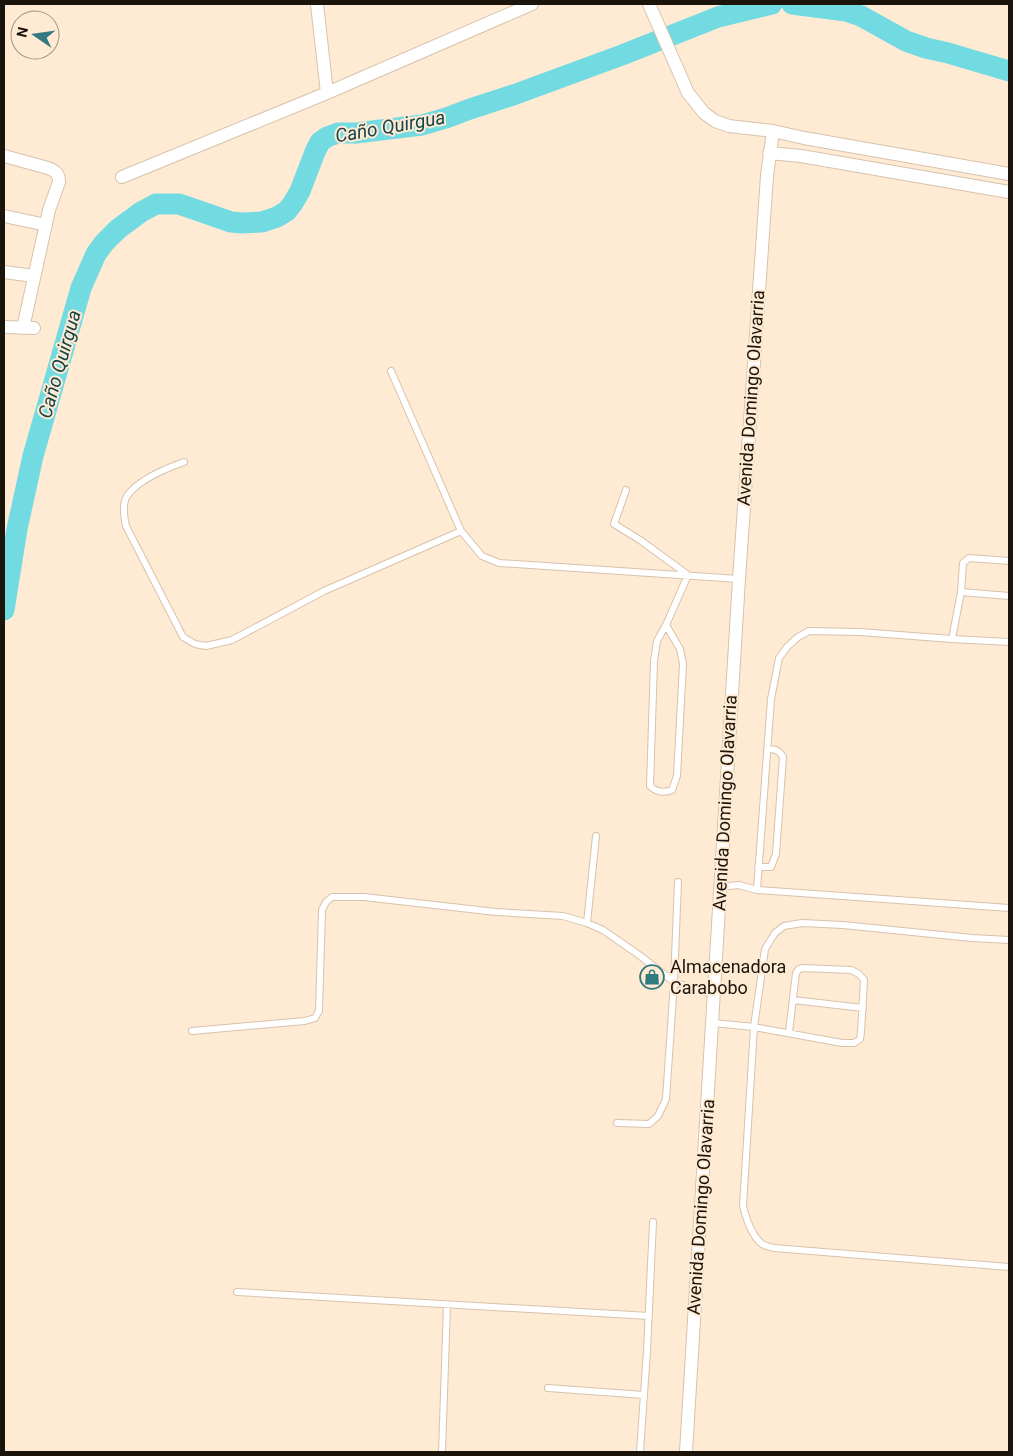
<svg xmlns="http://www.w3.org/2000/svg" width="1013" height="1456" viewBox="0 0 1013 1456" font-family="Roboto,sans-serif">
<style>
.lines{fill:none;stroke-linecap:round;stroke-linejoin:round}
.river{stroke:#72dbe2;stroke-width:21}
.service-casing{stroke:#d7c3ac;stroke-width:8}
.minor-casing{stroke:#d7c3ac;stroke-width:14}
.service{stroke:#fff;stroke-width:6}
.minor{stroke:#fff;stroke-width:12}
.labels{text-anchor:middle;stroke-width:4;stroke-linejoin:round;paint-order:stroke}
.street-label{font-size:18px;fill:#1a140b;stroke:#ffead3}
.poi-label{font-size:18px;fill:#1a140b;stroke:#ffead3;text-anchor:start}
.water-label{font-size:19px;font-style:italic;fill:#144548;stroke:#ffead3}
</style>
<rect width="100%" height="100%" fill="#ffead3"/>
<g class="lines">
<path class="river" d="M792,4L846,11L861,16L906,41L926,48L948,53L1009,71
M4,610L17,529L33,456L81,288L96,254L104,243L118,229L141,212L156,204H179L231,222L242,223L262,222L277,217L287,211L293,203L300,191L315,152L320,142L327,137L338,133H356L422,125L446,118L470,109L516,94L622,55L718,17L772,4"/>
<g class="service-casing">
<path id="service" d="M391,371L461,531L482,556L499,563L739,579
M184,462C167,468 138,480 127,496C122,504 124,517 126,526L183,637L195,644L206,646L232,640L324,591L461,531
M626,490L614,524L640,540L688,575L666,625L657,641L654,661L650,786C657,793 664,793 672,790L677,776L683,664L680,649L666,625
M961,592L1009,596
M952,639L961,592L963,563L969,558L1009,561
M758,867H771L776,854L783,757C779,750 775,749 767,749
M720,887L739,885L757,890L1009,908
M757,890L771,699L779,658L787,647L798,637L809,631L860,632L952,639L1009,642
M587,923L596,836
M1009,940L972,938L843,925L802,923L784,926L775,933L765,949L754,1027L743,1206C746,1218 752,1236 762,1244C765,1246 771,1247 774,1248L1009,1267
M793,1000L863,1008
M713,1023L754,1027L842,1043H854L860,1039L861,1032L864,980L859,974L851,970L803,968L799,969L796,973L789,1032
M192,1031L305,1021L315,1018L319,1011L322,910L326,902L332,897H364L496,912L563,916L587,923L603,930L639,955L674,982L714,995
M617,1123L649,1124L658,1116L666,1099L674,982L678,882
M237,1292L649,1316
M548,1388L644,1395
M442,1452L447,1305
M640,1452L647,1351L653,1222"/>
</g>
<g class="minor-casing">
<path id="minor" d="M317,4L327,93
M649,4L688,93L704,113L715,121L729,126L773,131L804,138L1009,174
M769,153L801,156L1009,192
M4,156L48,168C56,171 59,174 59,182L49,210L23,328
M122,177L327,93L532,4
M4,216L46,225
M4,272L34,276
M4,327L34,328
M686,1452L739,579L767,176L773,131"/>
</g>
<use href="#service" class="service"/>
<use href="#minor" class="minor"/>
</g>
<defs>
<g id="shop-ring" transform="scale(1.25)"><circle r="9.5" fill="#ffead3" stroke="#317a7f" stroke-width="1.5"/><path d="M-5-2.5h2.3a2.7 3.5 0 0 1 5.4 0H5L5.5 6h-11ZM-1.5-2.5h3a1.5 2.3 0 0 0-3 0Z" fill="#317a7f"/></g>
</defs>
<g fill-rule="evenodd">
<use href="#shop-ring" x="652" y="977"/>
</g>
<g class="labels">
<g class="street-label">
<text transform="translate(751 398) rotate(-86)" y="6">Avenida Domingo Olavarria</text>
<text transform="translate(725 803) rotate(-87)" y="6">Avenida Domingo Olavarria</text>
<text transform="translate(701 1207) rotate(-86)" y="6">Avenida Domingo Olavarria</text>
</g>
<g class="poi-label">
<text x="670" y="973">Almacenadora<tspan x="670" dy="21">Carabobo</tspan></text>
</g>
<g class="water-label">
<text transform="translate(390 126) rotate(-10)" y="7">Caño Quirgua</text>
<text transform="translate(59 364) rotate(-74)" y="7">Caño Quirgua</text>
</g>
</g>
<rect width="1013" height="1456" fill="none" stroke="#1a140b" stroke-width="10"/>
<g transform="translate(35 35) rotate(283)"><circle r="24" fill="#ffead3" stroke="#a39483"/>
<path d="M0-4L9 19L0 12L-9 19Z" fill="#317a7f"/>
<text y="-8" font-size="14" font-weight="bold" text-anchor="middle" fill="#1a140b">N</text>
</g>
</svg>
